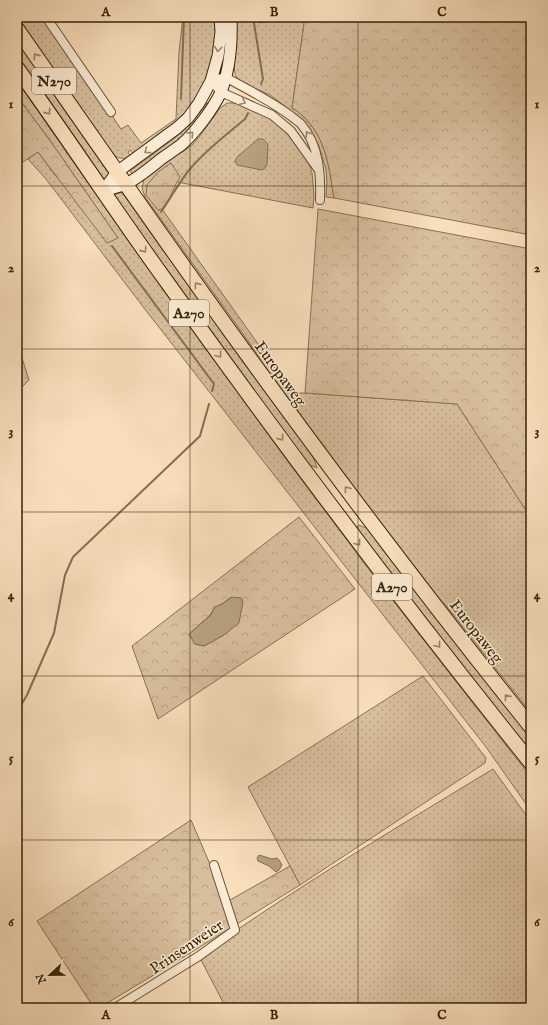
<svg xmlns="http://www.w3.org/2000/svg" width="548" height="1025" viewBox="0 0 548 1025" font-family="'IM FELL English',serif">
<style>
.grass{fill:url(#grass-dots);stroke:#887152}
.forest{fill:url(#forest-crowns);stroke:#887152;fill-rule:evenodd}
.water{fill:#b79f7e;stroke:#846e4e}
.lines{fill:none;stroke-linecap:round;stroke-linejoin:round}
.stream{stroke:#846e4e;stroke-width:2}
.street-casing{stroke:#685234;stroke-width:10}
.secondary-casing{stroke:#382407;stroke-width:13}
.highway-casing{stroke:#382407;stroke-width:16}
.street{stroke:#faead3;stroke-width:8}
.secondary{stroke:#faead3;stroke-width:11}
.highway{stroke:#f8debb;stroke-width:14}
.oneway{stroke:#99876d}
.oneway2{stroke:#988161}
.grid{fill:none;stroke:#382407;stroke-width:1;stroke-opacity:0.55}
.labels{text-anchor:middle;stroke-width:3;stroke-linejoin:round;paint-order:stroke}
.shield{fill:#faead3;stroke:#725f44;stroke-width:1}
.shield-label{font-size:15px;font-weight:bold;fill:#382407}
.street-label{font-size:16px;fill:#382407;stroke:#faead3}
.neatline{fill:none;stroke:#382407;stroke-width:1.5}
.grid-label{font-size:13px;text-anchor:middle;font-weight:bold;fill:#382407}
</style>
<defs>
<pattern id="grass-dots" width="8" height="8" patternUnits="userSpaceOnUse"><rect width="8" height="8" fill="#d7be9c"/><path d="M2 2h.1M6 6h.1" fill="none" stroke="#b9a385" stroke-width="1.8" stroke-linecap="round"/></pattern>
<pattern id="forest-crowns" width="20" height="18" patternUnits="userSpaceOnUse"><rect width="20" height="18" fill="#d7be9c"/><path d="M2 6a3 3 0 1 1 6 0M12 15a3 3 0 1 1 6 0" fill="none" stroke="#b9a385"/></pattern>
</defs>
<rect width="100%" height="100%" fill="#f8debb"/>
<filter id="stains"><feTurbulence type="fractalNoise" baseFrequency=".005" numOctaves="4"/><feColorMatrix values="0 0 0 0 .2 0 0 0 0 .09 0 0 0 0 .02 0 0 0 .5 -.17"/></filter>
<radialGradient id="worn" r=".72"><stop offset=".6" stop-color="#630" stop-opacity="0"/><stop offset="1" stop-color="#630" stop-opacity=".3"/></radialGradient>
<path class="grass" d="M18,17H44L78,65L121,129L128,125L141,143L176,119L179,52L183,17H216V45L210,73L189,112L134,155L130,150L128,152L131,157C116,161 114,155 106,145Z
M236,17H258L260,23L289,17H305L292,108C297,110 300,114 304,117C327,140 329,168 334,198L326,197L327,182L326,170L319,146L312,134L300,119L277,100L270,95L243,83L237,78L235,74L234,66L236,25Z
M17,36L112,174L104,179L39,85L25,72L17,60Z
M17,81L124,235L286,459L370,571L454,679L531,777V811L486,747L144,308L46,179L28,159L38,152L55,175L118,238L51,142L17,96Z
M207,103L209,104L186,136L133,175L130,171L175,138L183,131Z
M227,103H237L266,115L289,131L308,160L312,173L314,196L313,208L177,182L171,163L158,210L162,209L293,393H305L457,404L531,518V713L447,607L439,598L372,511L262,363L256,352L145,197L142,188L144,179L166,161L184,151L192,145L200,136L220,108Z
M122,188L311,449L310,452L314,459L317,468L310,465L303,458L231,365L113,194Z
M17,342L29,380L17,392Z
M359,525L368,529L372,534L374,533L531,734V758L361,535L357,527Z
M423,676L486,758L485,763L300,885L248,787Z
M493,769L531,822V1008H226L199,956C294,889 394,829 493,769Z"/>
<path class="forest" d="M305,17H531V235L334,198C329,168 327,140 304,117C300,114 297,110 292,108Z
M17,96L51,142L118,238L107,243L38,152L23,162L17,161Z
M171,163L180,177L177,182L170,197L162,209L158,210L146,195L147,185L158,172Z
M318,209L531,249V518L457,404L305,393Z
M299,517L355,589L158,719L132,646ZM231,597L224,635L204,646L195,644L189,634L210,615L215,607L222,604Z
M191,820L209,862L223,904L290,866L300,885L195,950L99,1008H94L37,921Z"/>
<path class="water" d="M258,139H263L268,144L267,165L265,168L262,170L237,165L235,161L237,157Z
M232,597L241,598L243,602L239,623L224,635L204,646L195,644L189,634L210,616L215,607L222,604Z
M259,855L272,859L277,858L279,860L282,865L279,870L276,872L269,866L258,861L257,858Z"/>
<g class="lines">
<path class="stream" d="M253,17L263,79L261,84
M181,99L184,17
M161,212C171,198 179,182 190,169C206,150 226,135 245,119L248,113
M112,246L214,384L212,391
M17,712L27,695L54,633L65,575L73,557L200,436L209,404"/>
<g class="street-casing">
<path id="street" d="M46,17L111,112
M318,169L291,131L272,115L221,92L211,81L225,77C247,89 271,101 291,116C294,119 298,121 301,124C319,145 321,174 320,200
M115,1008L199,956L235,930L214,865"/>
</g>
<g class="secondary-casing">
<path id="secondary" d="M103,191C110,189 119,187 126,184C138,178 150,168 161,159C167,155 174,150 181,145C195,133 213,109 221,92C230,69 232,41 231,17
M103,191L117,172L177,128L188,118L199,103L211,81L218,56L221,32L220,17"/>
</g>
<g class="highway-casing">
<path id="highway" d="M17,29C92,136 166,243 243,349C336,477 432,604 531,727
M17,68C67,137 114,209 164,278C282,443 404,605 531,763"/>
</g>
<use href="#street" class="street"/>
<use href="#secondary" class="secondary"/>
<use href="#highway" class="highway"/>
</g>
<defs><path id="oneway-chevron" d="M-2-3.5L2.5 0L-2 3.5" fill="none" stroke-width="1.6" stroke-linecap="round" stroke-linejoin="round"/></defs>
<g class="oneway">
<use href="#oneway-chevron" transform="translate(218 49) rotate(97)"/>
<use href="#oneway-chevron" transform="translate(243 102) rotate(25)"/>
<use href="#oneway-chevron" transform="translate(191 134) rotate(-46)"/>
<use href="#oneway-chevron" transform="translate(308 134) rotate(-123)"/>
<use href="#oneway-chevron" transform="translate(147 151) rotate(143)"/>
</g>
<g class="oneway2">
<use href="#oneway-chevron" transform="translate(36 56) rotate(-125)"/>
<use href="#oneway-chevron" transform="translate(48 112) rotate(55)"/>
<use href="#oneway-chevron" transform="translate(144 250) rotate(55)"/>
<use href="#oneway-chevron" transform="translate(197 285) rotate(-126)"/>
<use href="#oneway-chevron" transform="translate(219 355) rotate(54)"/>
<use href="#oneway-chevron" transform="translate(281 438) rotate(54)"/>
<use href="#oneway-chevron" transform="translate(347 489) rotate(-127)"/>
<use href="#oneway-chevron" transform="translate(358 543) rotate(52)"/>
<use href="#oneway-chevron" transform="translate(438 645) rotate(52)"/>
<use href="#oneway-chevron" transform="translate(507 697) rotate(-128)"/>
</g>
<path class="grid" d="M190,17V1008M358,17V1008M17,186H531M17,349H531M17,512H531M17,676H531M17,840H531"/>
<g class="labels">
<g class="shield">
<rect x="32" y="68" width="44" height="26" rx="3"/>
<rect x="169" y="300" width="40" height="26" rx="3"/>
<rect x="372" y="574" width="40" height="26" rx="3"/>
</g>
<g class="shield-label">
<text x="54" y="86">N270</text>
<text x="189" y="318">A270</text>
<text x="392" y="592">A270</text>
</g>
<g class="street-label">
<text transform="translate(281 373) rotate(54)" y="6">Europaweg</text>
<text transform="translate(477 631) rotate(52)" y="6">Europaweg</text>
<text transform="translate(186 946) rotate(-34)" y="6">Prinsenweier</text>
</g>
</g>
<rect width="548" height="1025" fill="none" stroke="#f8debb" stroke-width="44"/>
<g transform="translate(50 975) rotate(248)" stroke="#faead3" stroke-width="3" paint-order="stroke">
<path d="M0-3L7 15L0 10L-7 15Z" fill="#382407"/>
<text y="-6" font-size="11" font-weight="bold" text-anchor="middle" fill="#382407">N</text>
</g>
<rect x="22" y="22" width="504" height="981" class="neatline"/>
<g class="grid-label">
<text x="106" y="16">A</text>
<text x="274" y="16">B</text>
<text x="442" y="16">C</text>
<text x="11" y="108">1</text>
<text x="537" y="108">1</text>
<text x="11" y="272">2</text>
<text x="537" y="272">2</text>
<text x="11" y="435">3</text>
<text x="537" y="435">3</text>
<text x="11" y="599">4</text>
<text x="537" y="599">4</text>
<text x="11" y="762">5</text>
<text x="537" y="762">5</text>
<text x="11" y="926">6</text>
<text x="537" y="926">6</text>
<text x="106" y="1019">A</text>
<text x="274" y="1019">B</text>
<text x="442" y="1019">C</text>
</g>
<rect width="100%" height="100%" filter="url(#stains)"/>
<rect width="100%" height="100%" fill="url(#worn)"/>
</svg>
